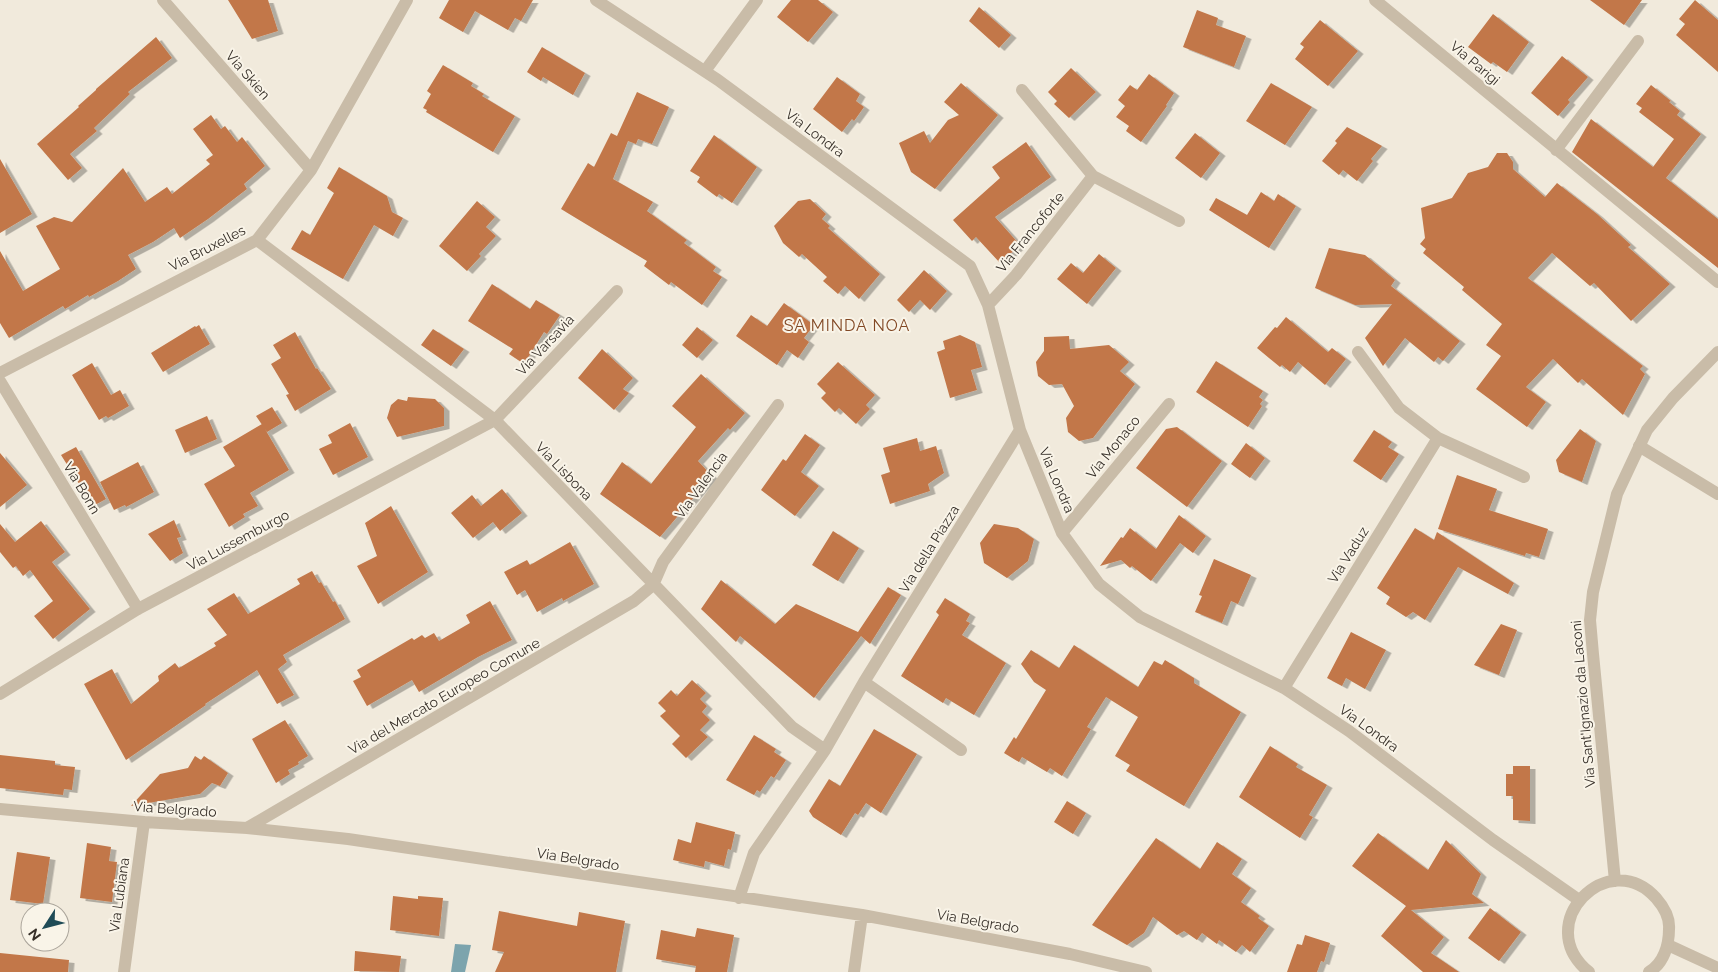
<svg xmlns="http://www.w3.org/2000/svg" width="1718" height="972" viewBox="0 0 1718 972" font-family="Raleway,sans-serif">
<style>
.water{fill:#7ca4ad}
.building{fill:#c27749;filter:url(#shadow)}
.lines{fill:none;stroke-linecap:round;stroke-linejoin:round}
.minor{stroke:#c9bca8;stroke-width:12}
.tertiary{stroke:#c9bca8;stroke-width:12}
.labels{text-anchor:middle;stroke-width:4;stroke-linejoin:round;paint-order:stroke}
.street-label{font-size:14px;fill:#362f28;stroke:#f9f4e8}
.quarter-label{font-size:16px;letter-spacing:1px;fill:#824824;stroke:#f9f4e8}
</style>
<defs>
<filter id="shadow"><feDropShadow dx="5.5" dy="3" stdDeviation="0" flood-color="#0004"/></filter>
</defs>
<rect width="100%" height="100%" fill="#f1eadc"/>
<path class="water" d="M455,944L471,945L465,972H451Z"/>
<path class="building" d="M228,0H268L278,31L252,39Z
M449,0H533L521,21L515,18L508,30L475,11L463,32L439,18Z
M791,0H818L833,12L808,42L777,17Z
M1590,0H1642L1624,25Z
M1695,0L1718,20V72L1676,35L1685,24L1679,19Z
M979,7L1011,35L999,48L969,21Z
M1197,10L1218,18L1216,25L1246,36L1234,67L1183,47Z
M1493,14L1529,42L1507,72L1493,62L1491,64L1468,47Z
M1320,20L1358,51L1328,86L1295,59L1304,47L1300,44Z
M156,37L172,58L128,92L130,94L94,128L97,131L70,154L82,168L68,180L37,144L79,107L78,106L96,90V89Z
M542,47L585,73L573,95L543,77L541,81L527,72Z
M1562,56L1588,77L1568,100L1570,102L1558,116L1531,93Z
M443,65L473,83L471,86L484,94L482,96L515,116L493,152L426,112L427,110L423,108L431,94L427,91Z
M1071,68L1096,92L1069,118L1054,104L1057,101L1048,92Z
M1149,74L1174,93L1166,105L1167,106L1141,142L1126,131L1129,126L1116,117L1125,106L1118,100L1130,85L1137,90Z
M837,77L860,94L856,101L864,107L854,121L852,119L842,132L813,109Z
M961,83L998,115L935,189L911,172L899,143L924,131L930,143L948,120L959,115L944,102Z
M1271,83L1312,107L1285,145L1246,121Z
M1651,85L1671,101L1669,102L1680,111L1677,115L1701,134L1666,178L1718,219V268L1572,152L1591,119L1653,167L1674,139L1639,112L1642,108L1636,104Z
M637,92L669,107L652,144L638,139L636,144L628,141L613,179L653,202L647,211L687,240L684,243L716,267L713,271L722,277L702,305L671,282L669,285L644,266L647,261L561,209L588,163L594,167L611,133L617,136Z
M211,115L221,129L225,126L237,142L242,137L265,166L244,184L247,189L208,219L180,238L174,228L153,242L128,255L136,269L118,281L89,297L88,295L65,309L63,306L9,338L0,323V251L23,291L60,269L36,226L54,217L72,222L123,168L145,202L167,187L172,194L210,164L206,160L213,155L193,129Z
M1347,127L1382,146L1371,159L1373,161L1357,181L1343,170L1339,175L1322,161L1337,143L1335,141Z
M1195,133L1220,153L1201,178L1175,158Z
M714,135L757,167L732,203L719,194L717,197L697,182L700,177L690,171Z
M1026,142L1051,177L995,217L1020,245L1000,263L976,237L972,241L953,220L1000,178L992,167Z
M1497,153H1507L1513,162V169L1545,197L1557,183L1597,214L1631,245L1628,247L1670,284L1631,321L1594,283L1590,286L1552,253L1528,278L1643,366L1640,369L1645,374L1623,415L1582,379L1578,383L1553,359L1526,387L1546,402L1527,427L1476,389L1501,356L1486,345L1502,324L1462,290L1464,287L1423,253L1426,249L1420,244L1425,238L1421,208L1452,198L1468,173L1488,167Z
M0,159L32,214L0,233Z
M339,167L387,196L392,212L403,218L393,236L374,225L343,279L291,249L302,230L310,235L334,193L327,188Z
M1261,192L1274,201L1278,194L1296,206L1269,248L1209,210L1216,198L1247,215Z
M810,199L826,214L822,219L830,226L828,228L880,274L859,299L845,286L838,294L823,281L827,277L802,254L799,257L783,243L774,226L798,201Z
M477,201L495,217L486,227L496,236L479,254L481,256L467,271L439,246Z
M1329,248L1365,255L1395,280L1391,286L1460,341L1443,361L1438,357L1434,362L1405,338L1383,366L1365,338L1392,304L1355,305L1315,288Z
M1099,254L1116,268L1087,304L1057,279L1071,263L1083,273Z
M924,270L947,291L930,310L920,300L909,312L897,300Z
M492,284L530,309L536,300L560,315L547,334L544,332L524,364L509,354L513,349L468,321Z
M784,303L814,325L804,338L809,342L798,358L787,350L777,365L736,336L751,315L767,326Z
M1286,317L1328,352L1332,348L1346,359L1325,385L1298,362L1290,372L1282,365L1280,367L1257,348L1275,327L1277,328Z
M199,325L210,344L163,372L151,353L195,326L196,327Z
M697,327L713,340L697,358L682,345Z
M433,329L464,349L451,366L421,345Z
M295,332L316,369L317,368L331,389L295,411L286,395L289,394L271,364L281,358L273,345Z
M960,335L975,342L982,367L971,370L977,390L950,398L937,352L945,349L943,341Z
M1069,336L1070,349L1109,345L1129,362L1120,371L1135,384L1093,438L1079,441L1068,432L1066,418L1074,406L1062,384L1049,385L1038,376L1036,362L1044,351V337Z
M602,349L633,378L623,389L629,393L614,410L578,378Z
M1216,361L1263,391L1259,397L1263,400L1260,404L1262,406L1248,427L1196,392Z
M838,362L875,395L866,405L870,409L856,424L839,408L835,412L821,398L826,393L817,384Z
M92,363L111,395L120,390L129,406L108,418L106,416L99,420L72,375Z
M701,374L745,413L730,430L728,428L698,461L712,476L660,537L600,494L622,462L651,484L696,427L672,406Z
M408,397L435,399L444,408V426L397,437L387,418L391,405L398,399L407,401Z
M272,407L282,423L267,432L256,416Z
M207,416L217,439L185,453L175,430Z
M350,423L368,457L333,475L319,449L332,443L328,435Z
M262,424L289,470L250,493L258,506L243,514L245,517L229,527L204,484L235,466L223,447Z
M1177,427L1222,461L1187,507L1136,468L1166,429Z
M1580,429L1596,441L1582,482L1559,472L1556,460Z
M1374,430L1392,442L1388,447L1399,454L1381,480L1353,461Z
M805,434L820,445L801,472L819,486L795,516L761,490L783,459L786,461Z
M917,438L920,451L936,446L944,473L928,484L930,491L890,504L881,475L890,472L883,448Z
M1246,443L1265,458L1250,478L1231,464Z
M76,447L106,499L93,506L61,455Z
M0,453L27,485L0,507Z
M138,462L154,492L126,507L125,505L114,510L100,482Z
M1457,475L1497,489L1489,510L1548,529L1539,557L1526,553L1525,556L1438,529Z
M502,489L522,513L500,531L493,522L473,538L451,513L472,495L481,506Z
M391,506L428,572L378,604L357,566L377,556L365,523Z
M1179,515L1206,536L1193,553L1180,543L1151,581L1132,566L1130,568L1121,560L1100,566L1121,537L1123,538L1130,528L1156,549Z
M174,520L181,537L177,538L183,553L170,561L148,534Z
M41,521L65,552L52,562L90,609L53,639L34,616L53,601L30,570L23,576L16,566L13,568L0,552V524L15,542Z
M994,524L1018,528L1034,539L1028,561L1007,578L984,563L980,543Z
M1415,528L1434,540L1437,532L1514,583L1508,594L1458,567L1425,620L1413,612L1406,617L1386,604L1390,597L1377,588Z
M833,531L859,548L838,581L812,565Z
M570,542L594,584L563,601L562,598L537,612L525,590L517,595L504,572L527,560L530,565Z
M1214,559L1251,575L1238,604L1231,601L1222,623L1195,612L1202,596L1199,595Z
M312,571L319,583L321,582L333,602L335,601L345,619L283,655L287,662L278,669L294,695L277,704L257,670L205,704L206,705L126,760L84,684L112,669L131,704L159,681L158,676L175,663L179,668L216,646L214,643L227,635L207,609L234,593L248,614L300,584L297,579Z
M721,580L775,624L796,604L858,632L888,587L901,595L870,644L861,636L814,698L740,636L736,642L701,609Z
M945,598L970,614L966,621L970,623L962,635L1006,663L974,715L946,698L943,703L901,676L939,615L936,612Z
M490,601L512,640L478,657L419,692L412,680L367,706L353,681L361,677L357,670L412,638L414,640L422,635L425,638L434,633L439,641L470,623L466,615Z
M1501,624L1517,630L1499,675L1474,665Z
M1351,632L1386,650L1365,689L1346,678L1342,686L1327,678Z
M1074,645L1138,687L1154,661L1162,665L1165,660L1194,678V683L1241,712L1184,806L1126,771L1130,765L1115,756L1138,717L1106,697L1087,727L1091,729L1062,776L1050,768L1047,772L1022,757L1019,762L1004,753L1014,737L1016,739L1046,690L1034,682L1021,664L1031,650L1059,668Z
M692,680L706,693L700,699L707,706L702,712L710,720L700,730L708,737L686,758L672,744L680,736L660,716L666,711L658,703L671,690L677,696Z
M285,720L308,756L298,762L299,764L288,770L290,774L276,783L252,739Z
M874,729L917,754L881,813L866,803L858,815L855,813L841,835L813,817L809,811L829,779L840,786Z
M754,735L776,749L774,752L786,760L774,778L771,776L760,792L757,790L754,795L726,780Z
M1270,746L1298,764L1296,767L1327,785L1309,815L1313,817L1300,838L1239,797Z
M0,755L55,761V765L75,767L72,790L64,789L63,795L0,788Z
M195,756L201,760L204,756L228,773L220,786L212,783L200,794L131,806L160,774L188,768Z
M1513,766H1530V821L1513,820V796H1506V774H1513Z
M1067,801L1086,813L1073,834L1054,822Z
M696,822L735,832L731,850L728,849L724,866L705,861L704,867L673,860L678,839L691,843Z
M1378,833L1428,870L1446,840L1481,874L1472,894L1484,903L1411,910L1444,937L1431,953L1459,972H1423L1381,936L1406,906L1352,866Z
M1156,838L1200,869L1217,842L1242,859L1232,874L1251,888L1241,902L1260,916L1258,918L1269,926L1250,952L1242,945L1236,952L1219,940L1217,944L1202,933L1197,940L1184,931L1177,935L1153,917L1144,933L1127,945L1092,925Z
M87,843L111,847L109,861L117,862L112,902L80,898Z
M17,852L50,857L43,904L10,900Z
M393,896L418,899V896L443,898L439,936L390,930Z
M1490,908L1521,932L1499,961L1468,938Z
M499,911L577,926L579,912L625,921L616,972H495L504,952L492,950Z
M697,928L734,935L727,972H695L696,966L656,959L661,930L695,937Z
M1305,935L1330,943L1324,962L1321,961L1317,972H1287L1297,944L1302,945Z
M355,951L401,956L399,972L354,971Z
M0,953L69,960L68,972H0Z"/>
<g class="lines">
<path class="minor" d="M163,0L311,170
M596,0L718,80L970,266L988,305L1020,430L1062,533L1099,584L1140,617L1284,688L1349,731L1493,840L1579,900
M1375,0L1718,282
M705,71L757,0
M1022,90L1093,176L1179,221
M1556,150L1638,41
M257,240L495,420L792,727L825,750
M988,305L1016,275L1093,176
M1358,352L1399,408L1438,438
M0,373L257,240L311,170L407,0
M0,381L138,609
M1639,446L1718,494
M1062,533L1169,404
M864,682L961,750
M1284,688L1438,438L1524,477
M0,694L138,609L495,420L617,291
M0,809L144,822L247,828L348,839L862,915L1070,954L1146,972
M247,828L634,601L653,585L663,562L778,405
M739,898L754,853L825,750L864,682L1020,430
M1668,945L1718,968
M124,972L144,822
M854,972L862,915"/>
<path class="tertiary" d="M1615,881L1593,654L1590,620L1593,592L1617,494L1647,430L1673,398L1718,352
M1589,972C1530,924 1609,845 1656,898C1663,906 1670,917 1669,929C1669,945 1664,963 1649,972"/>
</g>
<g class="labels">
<g class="street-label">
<text transform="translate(1475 63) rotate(40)" y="5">Via Parigi</text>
<text transform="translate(248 75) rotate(49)" y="5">Via Skien</text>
<text transform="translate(815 133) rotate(37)" y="5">Via Londra</text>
<text transform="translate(1030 232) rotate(-51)" y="5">Via Francoforte</text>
<text transform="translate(207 248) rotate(-27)" y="5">Via Bruxelles</text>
<text transform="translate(545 345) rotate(-47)" y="5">Via Varsavia</text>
<text transform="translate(1113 447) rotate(-51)" y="5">Via Monaco</text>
<text transform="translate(564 471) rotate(46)" y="5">Via Lisbona</text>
<text transform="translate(1057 480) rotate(67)" y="5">Via Londra</text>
<text transform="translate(701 485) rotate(-54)" y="5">Via Valencia</text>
<text transform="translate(82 488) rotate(59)" y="5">Via Bonn</text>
<text transform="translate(238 540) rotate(-28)" y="5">Via Lussemburgo</text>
<text transform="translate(929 549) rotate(-58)" y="5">Via della Piazza</text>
<text transform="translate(1348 555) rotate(-58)" y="5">Via Vaduz</text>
<text transform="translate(444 696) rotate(-30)" y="5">Via del Mercato Europeo Comune</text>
<text transform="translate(1583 704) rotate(-95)" y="5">Via Sant'Ignazio da Laconi</text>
<text transform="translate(1369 728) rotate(36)" y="5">Via Londra</text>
<text transform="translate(175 809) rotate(4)" y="5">Via Belgrado</text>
<text transform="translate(578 859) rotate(9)" y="5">Via Belgrado</text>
<text transform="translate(119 895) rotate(-82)" y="5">Via Lubiana</text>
<text transform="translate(978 921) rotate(10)" y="5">Via Belgrado</text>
</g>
<g class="quarter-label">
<text x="847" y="331">SA MINDA NOA</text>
</g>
</g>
<g transform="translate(45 927) rotate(234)"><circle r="24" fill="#f9f4e8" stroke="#aba59b"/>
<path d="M0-4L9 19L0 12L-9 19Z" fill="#1f4b56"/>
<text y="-8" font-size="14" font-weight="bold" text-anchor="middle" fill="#362f28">N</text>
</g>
</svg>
